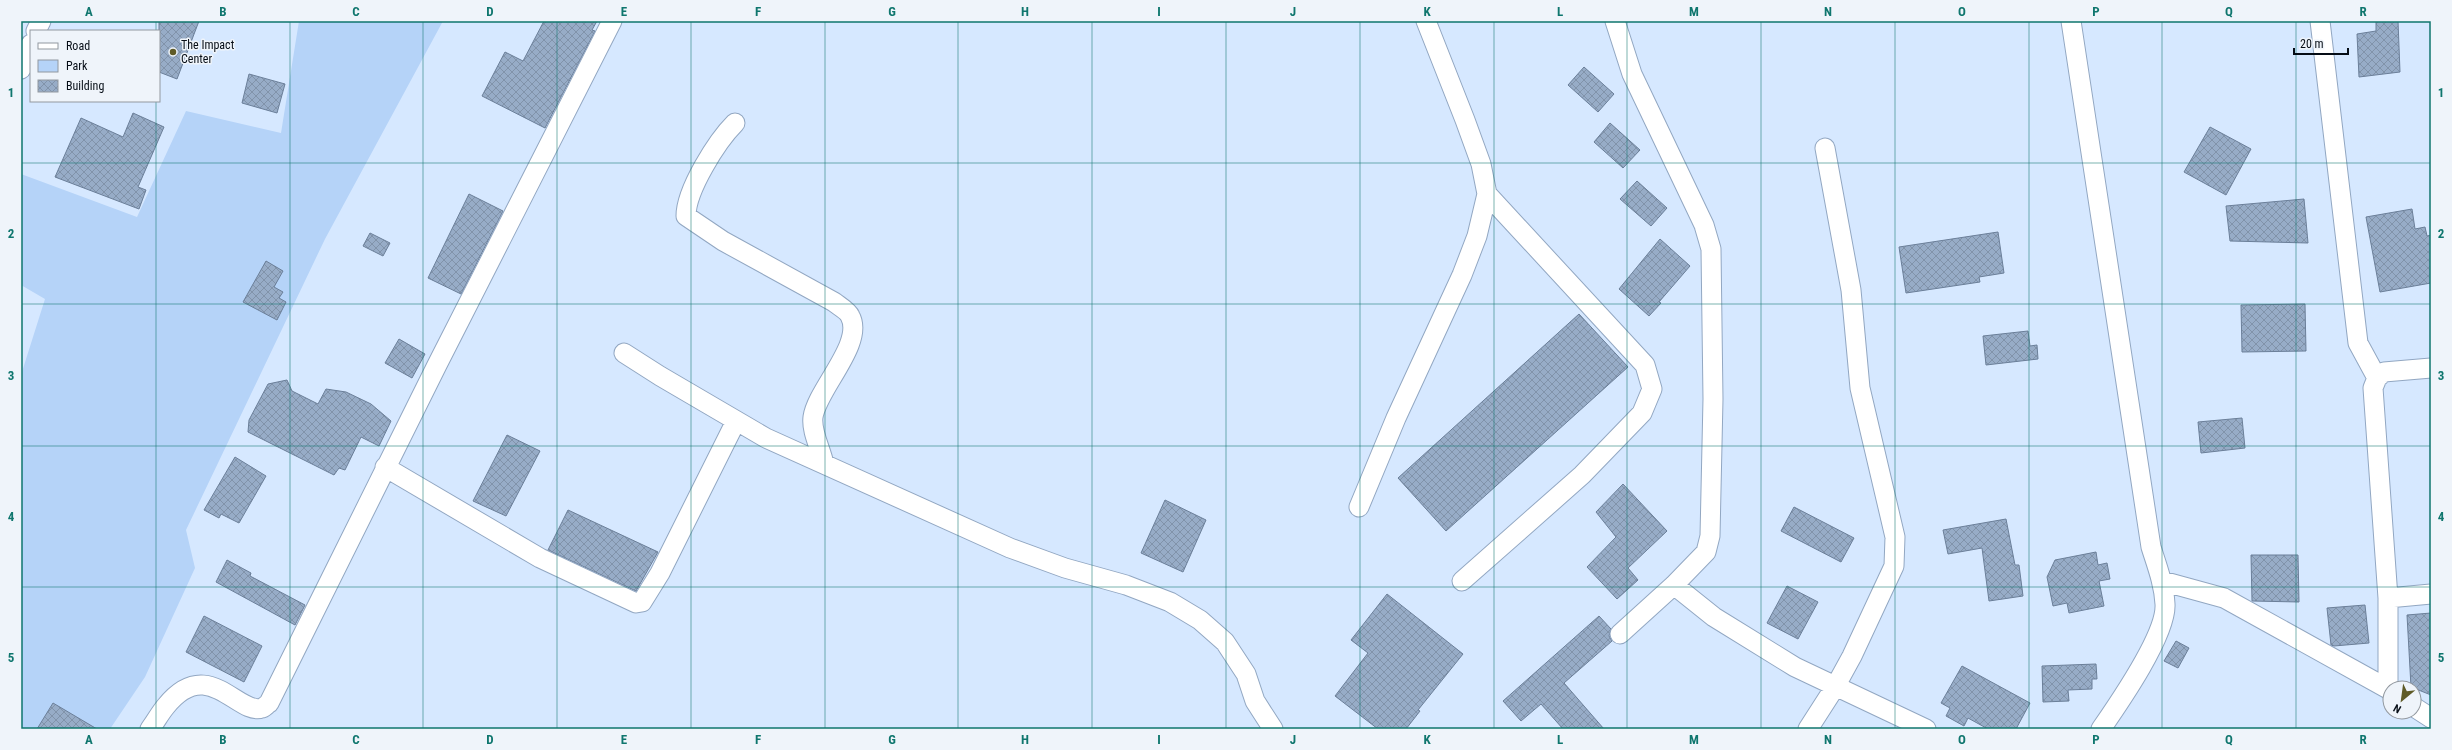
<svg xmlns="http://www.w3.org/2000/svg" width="2452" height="750" viewBox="0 0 2452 750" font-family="'Roboto Condensed',sans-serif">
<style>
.green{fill:#b5d3f8}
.building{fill:url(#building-cross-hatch);stroke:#6b7f99}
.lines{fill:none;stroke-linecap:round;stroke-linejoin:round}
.minor-casing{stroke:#92a7c2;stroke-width:21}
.minor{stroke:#fff;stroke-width:19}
.grid{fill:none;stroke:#0f766e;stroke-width:1;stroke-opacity:0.55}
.poi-dot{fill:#5f5b27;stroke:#eff4fa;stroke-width:1.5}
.labels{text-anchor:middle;stroke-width:3;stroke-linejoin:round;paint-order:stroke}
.poi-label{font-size:12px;fill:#060d16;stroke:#eff4fa;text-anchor:start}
.neatline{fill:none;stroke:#0f766e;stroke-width:1.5}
.grid-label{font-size:13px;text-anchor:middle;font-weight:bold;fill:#0f766e}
</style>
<defs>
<pattern id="building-cross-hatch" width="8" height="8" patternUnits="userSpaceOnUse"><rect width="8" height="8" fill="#97acc7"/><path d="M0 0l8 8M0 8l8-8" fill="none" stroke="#8193aa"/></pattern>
</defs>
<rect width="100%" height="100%" fill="#d6e8ff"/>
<path class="green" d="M299,21H443L325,239L186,530L195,568L145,677L110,729H21V375L45,299L21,285V174L137,217L186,111L281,133Z"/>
<path class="building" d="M159,21H199L177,79L159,72Z
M544,21H597L592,30L595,31L545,128L482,96L505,52L523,61Z
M2376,21H2398L2400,72L2359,77L2357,34L2376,31Z
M1584,67L1614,94L1598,112L1568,85Z
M249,74L285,84L277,113L242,103Z
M133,113L164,127L138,187L146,190L139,209L55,177L81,118L123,137Z
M1610,123L1640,150L1623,168L1594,142Z
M2210,127L2251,149L2226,195L2184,172Z
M1637,181L1667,208L1651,226L1620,199Z
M469,194L503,211L461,294L428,278Z
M2304,199L2308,243L2230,241L2226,206Z
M2412,209L2415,229L2425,227L2427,236L2431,235V283L2380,292L2366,217Z
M1998,232L2004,273L1979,277L1980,282L1906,293L1899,247Z
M370,233L390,243L383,256L363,246Z
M1660,239L1690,266L1659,302L1661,303L1649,316L1619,289Z
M266,261L283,271L274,287L283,292L279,298L286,302L277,320L243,302Z
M2305,304L2306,351L2242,352L2241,305Z
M1579,314L1628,367L1446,531L1398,478Z
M2028,331L2030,346L2037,345L2038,359L1986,365L1983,336Z
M399,339L425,354L412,378L385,363Z
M287,380L292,391L318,404L326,389L346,392L371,404L391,421L379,446L361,437L345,470L339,468L334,475L248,432L249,420L268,384Z
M2242,418L2245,448L2201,453L2198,422Z
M507,435L540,451L506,516L473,501Z
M235,457L266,476L239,523L221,514L219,518L204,510Z
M1623,484L1667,531L1628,568L1638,580L1617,599L1587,567L1616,537L1596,512Z
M1165,500L1206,520L1183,572L1141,553Z
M1794,507L1854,538L1841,562L1781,531Z
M568,510L658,552L636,591L548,550Z
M2006,519L2015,565H2019L2023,596L1989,601L1982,548L1948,554L1943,530Z
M2096,552L2098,565L2107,563L2110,579L2099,581L2104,606L2069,613L2067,603L2053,606L2047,577L2055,560Z
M2251,555H2298L2299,602L2252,601Z
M227,560L251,573L250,576L305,605L295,625L216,582Z
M1787,586L1818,602L1798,639L1767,623Z
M1387,594L1463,654L1418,710L1420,711L1406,729H1378L1335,696L1368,653L1351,640Z
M2365,605L2369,643L2334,646L2331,645L2327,608Z
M2431,613V695L2411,687L2407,615Z
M204,616L262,646L244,682L186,652Z
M1599,616L1611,629L1609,636L1612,641L1564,683L1604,729H1563L1541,704L1521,721L1503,701Z
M2176,641L2189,648L2178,668L2164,661Z
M2096,664L2097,679H2092V689L2068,690L2069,701L2043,702L2042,666Z
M1962,666L2030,703L2016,729H1988L1968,718L1964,726L1946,716L1950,708L1941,703Z
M53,703L97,729H37Z"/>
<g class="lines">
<g class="minor-casing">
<path id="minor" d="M1615,21L1632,74L1704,225L1711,249L1713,399L1710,536L1706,552L1674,585L1620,634
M2071,21L2151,547C2157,566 2164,584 2165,604C2167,634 2119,703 2101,729
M2320,21L2358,343L2377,378
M36,31L41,21
M21,69L31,44
M735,123C717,141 686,190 686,216L723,241L834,302C839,306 848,311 850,316C865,343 817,389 813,417C811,432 821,449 824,464
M624,353L660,376L766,438L1010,548L1065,568L1126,585L1170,602L1200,620L1225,642L1246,674L1255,701L1273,729
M385,467L540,558L636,603L642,602L660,573L736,421
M1359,507L1396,418L1462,275L1477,236L1487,194L1481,164L1465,120L1426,21
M1462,581L1582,475L1642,413L1652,389L1645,365L1487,194
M2162,581L2224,598L2390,690
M1674,585L1714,617L1795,667L1926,729
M2388,598L2431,594
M2388,689V598L2373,388L2377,378L2384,372L2431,368
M2414,707L2431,718
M150,729C156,721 160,713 166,706C208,654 238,716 262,708C264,708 267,704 269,703L437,365L612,21
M1808,729L1835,687L1852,656L1894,566L1895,537L1860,388L1851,290L1825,148"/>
</g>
<use href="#minor" class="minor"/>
</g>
<path class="grid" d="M156,21V31M290,21V729M423,21V729M557,21V729M691,21V729M825,21V729M958,21V729M1092,21V729M1226,21V729M1360,21V729M1494,21V729M1627,21V729M1761,21V729M1895,21V729M2029,21V729M2162,21V729M2296,21V729M156,101V729M21,163H2431M21,304H2431M21,446H2431M21,587H2431"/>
<circle class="poi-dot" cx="173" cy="52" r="4"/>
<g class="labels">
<g class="poi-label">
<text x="181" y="49">The Impact<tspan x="181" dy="14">Center</tspan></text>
</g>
</g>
<rect width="2452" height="750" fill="none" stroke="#eff4fa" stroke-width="44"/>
<rect x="30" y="30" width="130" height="72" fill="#eff4fa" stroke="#92989f"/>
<rect x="38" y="43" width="20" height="6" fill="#ffffff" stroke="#92989f"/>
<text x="66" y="50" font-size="12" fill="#060d16">Road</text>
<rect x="38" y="60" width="20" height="12" fill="#b5d3f8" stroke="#92989f"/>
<text x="66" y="70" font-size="12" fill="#060d16">Park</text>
<rect x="38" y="80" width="20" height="12" fill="url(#building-cross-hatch)" stroke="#92989f"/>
<text x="66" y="90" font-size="12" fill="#060d16">Building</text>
<g transform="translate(2402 700) rotate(209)"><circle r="19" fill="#eff4fa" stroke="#92989f"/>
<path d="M0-3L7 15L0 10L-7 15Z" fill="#5f5b27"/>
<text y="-6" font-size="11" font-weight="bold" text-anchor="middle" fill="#060d16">N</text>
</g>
<path d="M2294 48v6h54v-6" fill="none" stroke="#060d16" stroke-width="2"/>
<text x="2300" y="48" font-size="12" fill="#060d16" stroke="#eff4fa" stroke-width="3" paint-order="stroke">20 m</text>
<rect x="22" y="22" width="2408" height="706" class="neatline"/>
<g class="grid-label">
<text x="89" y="16">A</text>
<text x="223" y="16">B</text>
<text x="356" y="16">C</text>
<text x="490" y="16">D</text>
<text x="624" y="16">E</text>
<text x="758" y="16">F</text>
<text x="892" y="16">G</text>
<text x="1025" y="16">H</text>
<text x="1159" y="16">I</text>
<text x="1293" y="16">J</text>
<text x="1427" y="16">K</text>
<text x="1560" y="16">L</text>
<text x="1694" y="16">M</text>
<text x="1828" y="16">N</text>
<text x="1962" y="16">O</text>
<text x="2096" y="16">P</text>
<text x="2229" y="16">Q</text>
<text x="2363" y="16">R</text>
<text x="11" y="97">1</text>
<text x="2441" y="97">1</text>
<text x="11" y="238">2</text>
<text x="2441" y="238">2</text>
<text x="11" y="380">3</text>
<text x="2441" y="380">3</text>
<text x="11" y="521">4</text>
<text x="2441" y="521">4</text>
<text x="11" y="662">5</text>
<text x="2441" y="662">5</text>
<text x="89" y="744">A</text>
<text x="223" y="744">B</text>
<text x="356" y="744">C</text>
<text x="490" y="744">D</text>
<text x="624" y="744">E</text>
<text x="758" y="744">F</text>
<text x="892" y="744">G</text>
<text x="1025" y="744">H</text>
<text x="1159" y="744">I</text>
<text x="1293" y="744">J</text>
<text x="1427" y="744">K</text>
<text x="1560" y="744">L</text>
<text x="1694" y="744">M</text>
<text x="1828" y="744">N</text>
<text x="1962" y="744">O</text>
<text x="2096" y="744">P</text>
<text x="2229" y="744">Q</text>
<text x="2363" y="744">R</text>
</g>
</svg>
